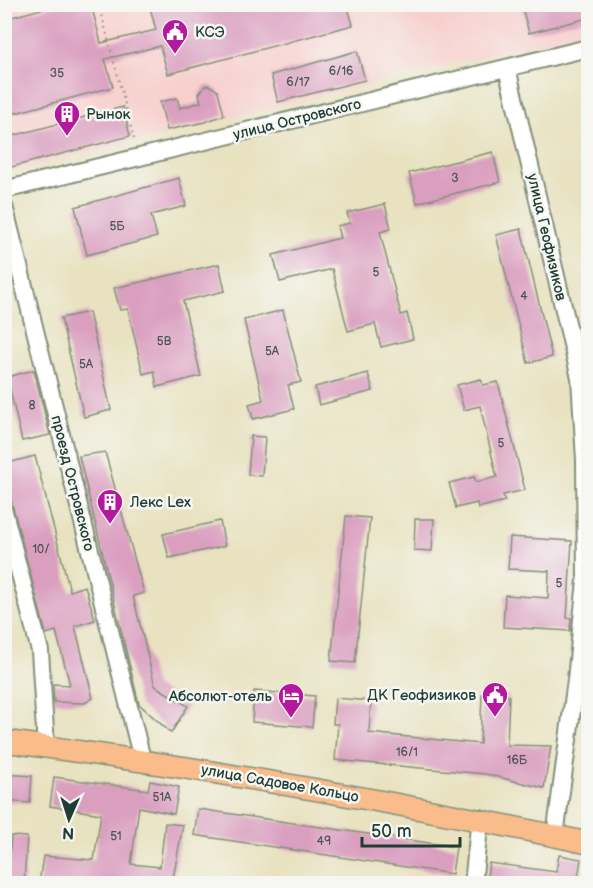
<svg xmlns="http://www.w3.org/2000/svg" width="593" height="888" viewBox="0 0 593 888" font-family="'Balsamiq Sans',sans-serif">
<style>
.built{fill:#f7d0cd}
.building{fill:#da9ebf}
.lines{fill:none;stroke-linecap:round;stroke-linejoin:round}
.minor-casing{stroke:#84907a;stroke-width:20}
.major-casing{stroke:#84907a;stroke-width:24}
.path{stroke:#84907a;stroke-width:2;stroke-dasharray:1.5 4.5;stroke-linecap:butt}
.minor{stroke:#fff;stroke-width:16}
.major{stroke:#f9bc8a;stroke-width:21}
.labels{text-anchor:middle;stroke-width:5;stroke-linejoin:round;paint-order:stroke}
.number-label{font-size:12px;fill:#4e5557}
.poi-label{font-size:15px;fill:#1f3d34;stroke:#f6f6f2;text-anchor:start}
.street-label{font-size:15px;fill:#1f3d34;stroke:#f6f6f2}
</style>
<rect width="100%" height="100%" fill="#f6f6f2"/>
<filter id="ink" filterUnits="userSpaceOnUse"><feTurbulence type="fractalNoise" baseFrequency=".0167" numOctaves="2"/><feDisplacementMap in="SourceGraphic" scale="12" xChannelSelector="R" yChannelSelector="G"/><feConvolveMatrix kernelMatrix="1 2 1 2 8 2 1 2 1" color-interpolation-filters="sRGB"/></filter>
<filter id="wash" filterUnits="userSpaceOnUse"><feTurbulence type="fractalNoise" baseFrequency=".008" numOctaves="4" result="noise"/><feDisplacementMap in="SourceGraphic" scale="24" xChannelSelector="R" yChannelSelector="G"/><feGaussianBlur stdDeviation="1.35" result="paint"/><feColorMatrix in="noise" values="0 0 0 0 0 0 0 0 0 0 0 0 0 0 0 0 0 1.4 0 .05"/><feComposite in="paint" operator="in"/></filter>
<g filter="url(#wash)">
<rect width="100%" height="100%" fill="#e8e2c0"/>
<path class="built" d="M588,4V31L5,173L4,5Z"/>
<g id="blocks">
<path class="building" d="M60,4H91L101,43L156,30L149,4H347L353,25L168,74L160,46L105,59L113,87L4,116V19Z
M521,4H588V18L529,33Z
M357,51L365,80L278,102L271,75Z
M209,85L218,91L224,115L205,122L167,130L160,102L177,98L180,108L201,102L199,94L205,86Z
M123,107L130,136L4,169V138Z
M493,152L500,182L417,203L409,173Z
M179,178L186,206L151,215L157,237L87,255L75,207Z
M385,204L391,229L380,232L401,315L407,313L413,339L381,347L375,324L348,331L332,269L280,282L273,255L340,238L337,226L350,223L347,213Z
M521,229L552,357L528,363L496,235Z
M219,264L225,291L183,301L201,376L157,387L154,371L143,374L128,309L120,310L114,288Z
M283,310L301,382L288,385L294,409L253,419L249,404L263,400L244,320Z
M89,312L111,410L84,417L61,318Z
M34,370L50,435L22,441L7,377Z
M368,373L373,391L319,405L315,387Z
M481,379L483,385L498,382L525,490L503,495L505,501L478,508L477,503L456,508L449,483L474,477L476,482L497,477L480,406L464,410L457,385Z
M251,436L265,437L262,476L248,475Z
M105,452L144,593L133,596L155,686L188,706L171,733L139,704L79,456Z
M35,456L70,591L85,586L95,620L75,626L93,698L85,703L54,702L53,684L70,685L56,631L46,634L4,473V464Z
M346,516L370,518L355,663L331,661Z
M415,519H434L432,551L414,550Z
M220,521L225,546L169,558L163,534Z
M510,537L572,541L567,618H571L570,631L503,627L505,595L548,598L549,571L508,569Z
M254,691L315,696L312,727L252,722Z
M482,694L509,696L507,745L551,746L544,788L485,774L335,760L338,724H333L335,698L371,701L369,733L480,744Z
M4,774L32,776L30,803L4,801Z
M54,777L148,790L150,781L179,787L174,814L139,807L131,864L160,867L165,823L183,825L172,884H39L43,856L94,860L101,814L50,806Z
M198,809L456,847L452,874L194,835Z
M11,836L27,837L24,884H7Z
M559,855L581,859L577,884H486L489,863L556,872Z"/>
</g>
</g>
<g filter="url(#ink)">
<use href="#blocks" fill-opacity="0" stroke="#84907a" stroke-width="1.5"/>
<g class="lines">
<g class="minor-casing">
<path id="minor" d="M507,68L580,378L585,460L586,580L576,680L555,836
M4,190L588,48
M4,206L142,759
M4,512L40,651L46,747
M473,884L480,818"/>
</g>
<g class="major-casing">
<path id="major" d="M4,741C200,768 395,801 588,843"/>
</g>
<path class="path" d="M99,4L135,143"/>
<use href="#minor" class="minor"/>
<use href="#major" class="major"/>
</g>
</g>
<defs>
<g id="civic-pin" transform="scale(1.35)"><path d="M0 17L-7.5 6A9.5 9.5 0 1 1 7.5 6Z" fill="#b5179e" stroke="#f6f6f2"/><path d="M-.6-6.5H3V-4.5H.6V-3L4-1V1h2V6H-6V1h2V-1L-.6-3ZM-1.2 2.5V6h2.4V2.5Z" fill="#fff"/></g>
<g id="building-pin" transform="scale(1.35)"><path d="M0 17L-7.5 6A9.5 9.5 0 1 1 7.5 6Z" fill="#b5179e" stroke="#f6f6f2"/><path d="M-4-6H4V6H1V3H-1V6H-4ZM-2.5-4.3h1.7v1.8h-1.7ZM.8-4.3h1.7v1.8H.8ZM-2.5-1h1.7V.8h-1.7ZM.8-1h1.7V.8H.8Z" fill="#fff"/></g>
<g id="hotel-pin" transform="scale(1.35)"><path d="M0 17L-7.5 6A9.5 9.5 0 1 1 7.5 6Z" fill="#b5179e" stroke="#f6f6f2"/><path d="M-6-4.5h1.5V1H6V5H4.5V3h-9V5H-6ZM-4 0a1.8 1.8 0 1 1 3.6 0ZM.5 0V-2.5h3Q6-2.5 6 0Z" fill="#fff"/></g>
</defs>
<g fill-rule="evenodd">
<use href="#civic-pin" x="175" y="32"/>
<use href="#building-pin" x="67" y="114"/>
<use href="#building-pin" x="110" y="502"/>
<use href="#civic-pin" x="495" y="695"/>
<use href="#hotel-pin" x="291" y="696"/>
</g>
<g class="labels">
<g class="number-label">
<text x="341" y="75">6/16</text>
<text x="57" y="77">35</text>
<text x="298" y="86">6/17</text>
<text x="455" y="182">3</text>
<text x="117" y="230">5Б</text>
<text x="376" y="276">5</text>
<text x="524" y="300">4</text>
<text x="164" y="345">5В</text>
<text x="272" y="355">5А</text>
<text x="86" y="368">5А</text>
<text x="32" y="409">8</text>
<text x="501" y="447">5</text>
<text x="41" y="553">10/</text>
<text x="559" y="587">5</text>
<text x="407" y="756">16/1</text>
<text x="517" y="764">16Б</text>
<text x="162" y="801">51А</text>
<text x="116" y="840">51</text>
<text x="324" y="845">49</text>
</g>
<g class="poi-label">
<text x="195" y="37">КСЭ</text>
<text x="86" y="119">Рынок</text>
<text x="130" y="507">Лекс Lex</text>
<text x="476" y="700" text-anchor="end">ДК Геофизиков</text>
<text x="272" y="701" text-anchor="end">Абсолют-отель</text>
</g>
<g class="street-label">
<text transform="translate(297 119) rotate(-14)" y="5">улица Островского</text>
<text transform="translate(547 237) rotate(77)" y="5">улица Геофизиков</text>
<text transform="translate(73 483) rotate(76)" y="5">проезд Островского</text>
<text transform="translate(280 783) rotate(10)" y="5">улица Садовое Кольцо</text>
</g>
</g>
<rect width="593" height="888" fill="none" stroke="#f6f6f2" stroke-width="24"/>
<g transform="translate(69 819) rotate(183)" stroke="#f6f6f2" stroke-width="4.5" paint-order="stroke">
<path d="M0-4.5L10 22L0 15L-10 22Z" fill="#1f3d34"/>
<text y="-9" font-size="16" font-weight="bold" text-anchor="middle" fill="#1f3d34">N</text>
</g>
<path d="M362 837v9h98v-9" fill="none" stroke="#1f3d34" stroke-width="3"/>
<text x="371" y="837" font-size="18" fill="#1f3d34" stroke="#f6f6f2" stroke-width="4.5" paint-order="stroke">50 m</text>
</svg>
